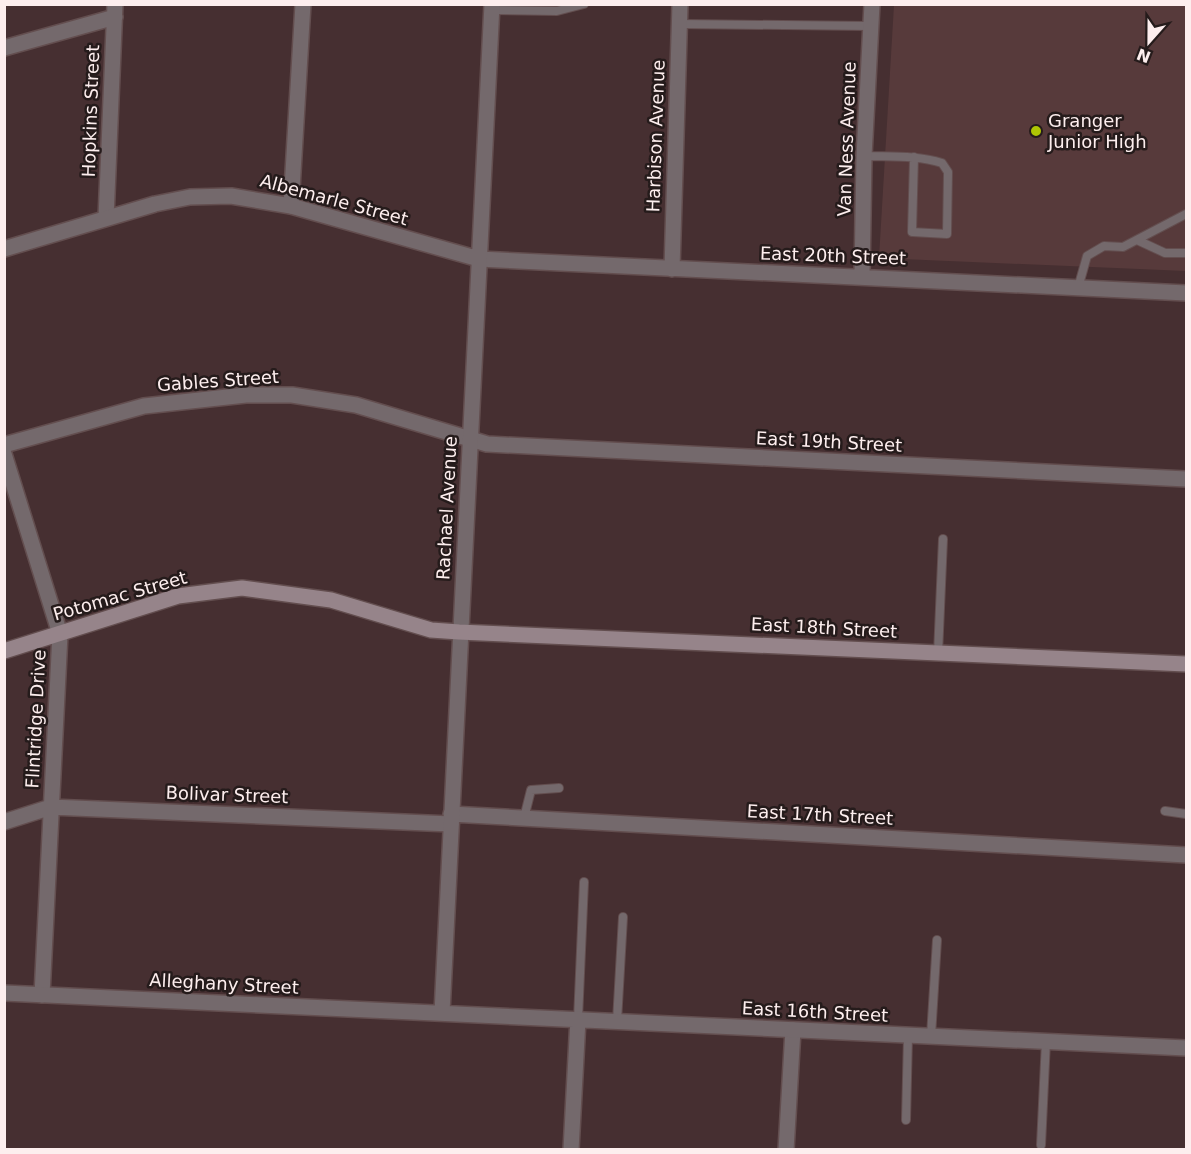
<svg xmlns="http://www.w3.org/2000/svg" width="1191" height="1154" viewBox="0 0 1191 1154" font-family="'DejaVu Sans',sans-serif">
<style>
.built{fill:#573a3b}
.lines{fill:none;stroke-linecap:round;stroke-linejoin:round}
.service-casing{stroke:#634e4f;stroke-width:10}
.minor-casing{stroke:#634e4f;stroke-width:18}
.tertiary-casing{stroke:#634e4f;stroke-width:18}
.secondary-casing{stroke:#634e4f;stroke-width:18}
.service{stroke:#74696c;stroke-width:8}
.minor{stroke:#74696c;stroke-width:15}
.tertiary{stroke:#74696c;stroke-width:15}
.secondary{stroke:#96848a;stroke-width:15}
.poi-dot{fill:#afc504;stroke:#251b1b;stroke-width:2}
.labels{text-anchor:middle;stroke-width:5;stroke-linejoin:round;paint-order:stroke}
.street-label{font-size:18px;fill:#fdeeee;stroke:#251b1b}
.poi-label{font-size:18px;fill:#fdeeee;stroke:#251b1b;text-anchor:start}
</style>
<rect width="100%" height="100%" fill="#462f31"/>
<path class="built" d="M894,5H1186V271L879,258Z"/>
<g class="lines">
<g class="service-casing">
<path id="service" d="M492,10L557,11L584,4
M679,24L871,26
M864,156C891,157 917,155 942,163L948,172L947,234L912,232L914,157
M1137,240L1165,253H1186
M1078,288L1087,256L1104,246L1123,247L1186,214
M938,654L943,539
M1165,811L1186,814
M524,818L531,790L559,788
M578,1019L584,882
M617,1021L623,917
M931,1036L937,940
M906,1120L908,1036
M1041,1145L1046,1041"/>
</g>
<g class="minor-casing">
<path id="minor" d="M4,48L115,17
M291,206L303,4
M106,218L115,4
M479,259L1186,293
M672,269L680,4
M862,276L864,156L872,4
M4,445L144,406L246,395H292L356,405L487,444L1186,479
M4,454L60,634L42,995
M451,814L1186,855
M4,822L51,807L451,824
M786,1150L793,1030"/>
</g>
<g class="tertiary-casing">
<path id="tertiary" d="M4,249L155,204L190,197L231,196L291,206L479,259
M4,993L1186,1048
M442,1013L492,4
M571,1150L578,1019"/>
</g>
<g class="secondary-casing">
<path id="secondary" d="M4,651L178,596L242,588L331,600L431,630L459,632L1186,664"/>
</g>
<use href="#service" class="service"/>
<use href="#minor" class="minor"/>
<use href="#tertiary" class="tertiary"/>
<use href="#secondary" class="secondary"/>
</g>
<circle class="poi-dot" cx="1036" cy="131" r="6"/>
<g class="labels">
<g class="street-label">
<text transform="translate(91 111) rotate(-88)" y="6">Hopkins Street</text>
<text transform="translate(656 136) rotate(-88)" y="6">Harbison Avenue</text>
<text transform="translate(847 139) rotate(-88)" y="6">Van Ness Avenue</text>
<text transform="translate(334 200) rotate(15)" y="6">Albemarle Street</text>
<text transform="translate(833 256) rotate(2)" y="6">East 20th Street</text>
<text transform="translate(218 381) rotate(-4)" y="6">Gables Street</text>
<text transform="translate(829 442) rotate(3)" y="6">East 19th Street</text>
<text transform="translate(447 508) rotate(-87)" y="6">Rachael Avenue</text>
<text transform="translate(120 596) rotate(-16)" y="6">Potomac Street</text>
<text transform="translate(824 628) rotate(3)" y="6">East 18th Street</text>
<text transform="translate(36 719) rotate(-87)" y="6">Flintridge Drive</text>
<text transform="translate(227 795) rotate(2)" y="6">Bolivar Street</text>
<text transform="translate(820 815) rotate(3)" y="6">East 17th Street</text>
<text transform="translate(224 984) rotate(3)" y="6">Alleghany Street</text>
<text transform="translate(815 1012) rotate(3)" y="6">East 16th Street</text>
</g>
<g class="poi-label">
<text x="1048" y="127">Granger<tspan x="1048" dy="21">Junior High</tspan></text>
</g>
</g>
<rect width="1191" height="1154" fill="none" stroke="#fdeeee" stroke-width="12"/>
<g transform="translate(1149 42) rotate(201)" stroke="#251b1b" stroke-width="4.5" paint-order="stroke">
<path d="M0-4.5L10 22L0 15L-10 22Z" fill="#fdeeee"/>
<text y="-9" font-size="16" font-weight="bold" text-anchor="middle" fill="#fdeeee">N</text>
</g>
</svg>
